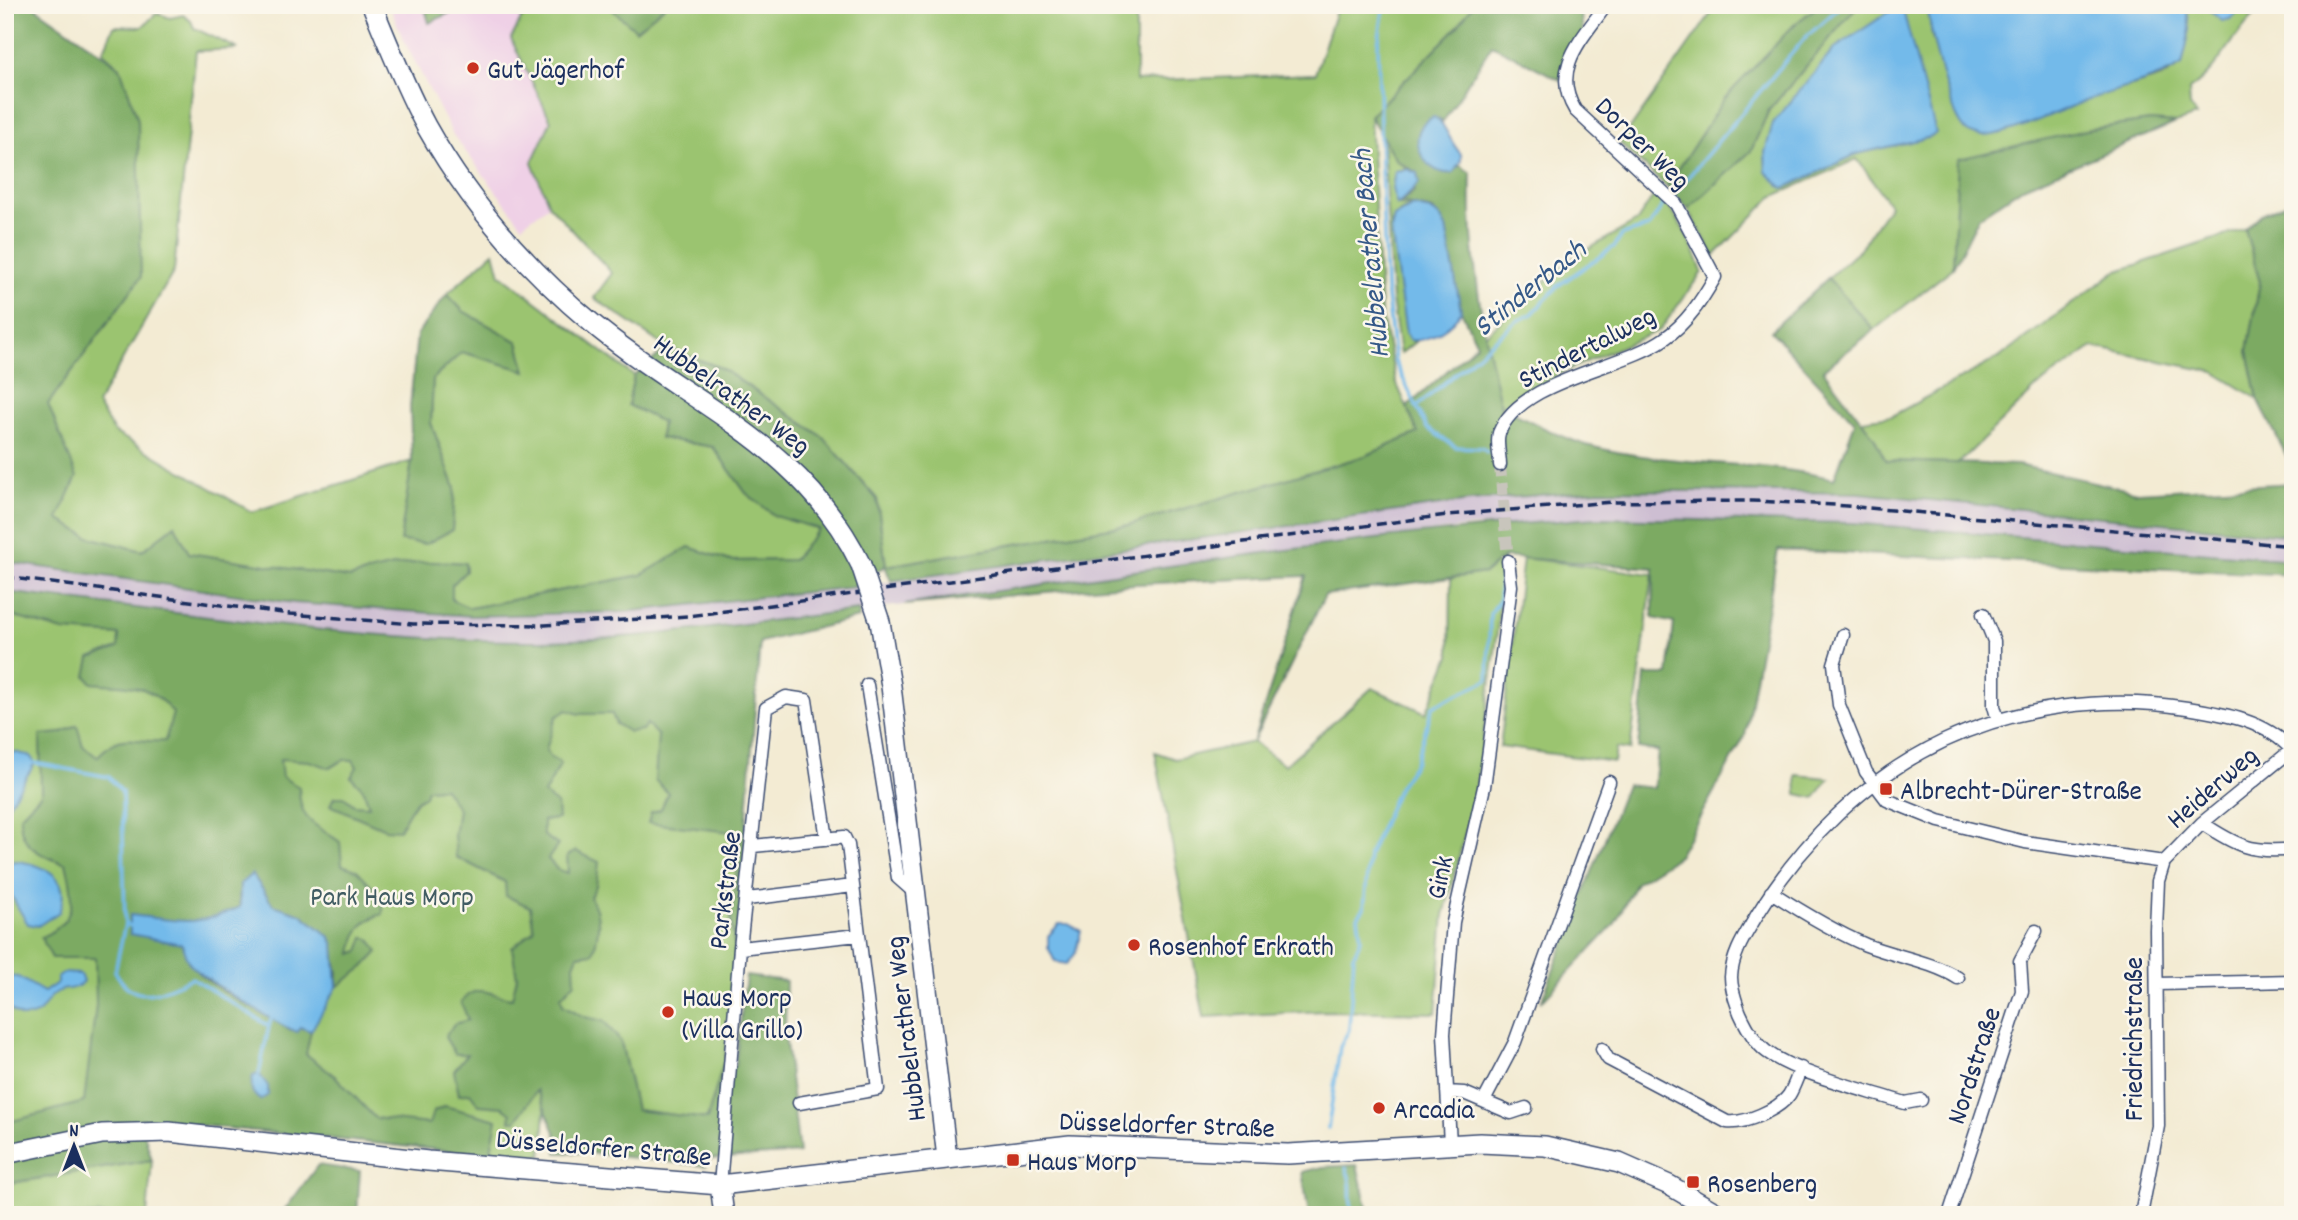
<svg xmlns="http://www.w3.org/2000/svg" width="2298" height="1220" viewBox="0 0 2298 1220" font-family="Dekko,sans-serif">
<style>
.built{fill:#efd0e6}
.industrial{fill:#cdbed2}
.green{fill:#9bc470;stroke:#5b7a67;stroke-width:2;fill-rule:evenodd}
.forest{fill:#7caa62;stroke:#4c6c60;stroke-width:2}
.water{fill:#73baea;stroke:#4774a4;stroke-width:2}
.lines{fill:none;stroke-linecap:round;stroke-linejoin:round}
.stream{stroke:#73baea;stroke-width:3.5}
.street-tunnel{stroke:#c8c5bc;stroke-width:12;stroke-dasharray:12 6;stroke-linecap:butt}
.street-casing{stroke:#3b4b70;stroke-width:15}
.secondary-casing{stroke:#3b4b70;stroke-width:22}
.street{stroke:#fff;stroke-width:12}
.secondary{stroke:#fff;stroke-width:19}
.rail{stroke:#1b2f5e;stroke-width:3.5;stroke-dasharray:10 5;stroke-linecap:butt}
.secondary-bridge-casing{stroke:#3b4b70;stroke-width:22;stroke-linecap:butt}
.secondary-bridge{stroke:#fff;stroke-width:19}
.poi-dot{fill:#c8321e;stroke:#fbf7ec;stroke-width:2.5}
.labels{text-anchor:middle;stroke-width:5;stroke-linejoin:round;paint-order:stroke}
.poi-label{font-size:28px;fill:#1b2f5e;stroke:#fbf7ec;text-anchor:start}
.street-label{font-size:28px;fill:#1b2f5e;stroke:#fbf7ec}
.park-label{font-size:28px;fill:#415c63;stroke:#fbf7ec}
.water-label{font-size:30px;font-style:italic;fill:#355988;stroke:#fbf7ec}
</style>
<rect width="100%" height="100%" fill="#fbf7ec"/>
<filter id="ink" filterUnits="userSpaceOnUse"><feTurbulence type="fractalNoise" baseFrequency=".0143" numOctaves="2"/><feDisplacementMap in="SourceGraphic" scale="14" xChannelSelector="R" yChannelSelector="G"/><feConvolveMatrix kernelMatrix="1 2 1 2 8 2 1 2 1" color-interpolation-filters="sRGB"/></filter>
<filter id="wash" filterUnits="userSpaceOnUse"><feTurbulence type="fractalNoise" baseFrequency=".00686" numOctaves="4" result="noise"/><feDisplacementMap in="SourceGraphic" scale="28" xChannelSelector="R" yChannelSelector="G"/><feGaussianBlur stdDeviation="1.57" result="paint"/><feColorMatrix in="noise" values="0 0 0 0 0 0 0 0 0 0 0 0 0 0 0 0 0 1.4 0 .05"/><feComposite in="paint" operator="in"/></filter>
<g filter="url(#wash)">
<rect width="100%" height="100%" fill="#f3ebd3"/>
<path class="built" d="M389,5H424L429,23L466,5H494L522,17L511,39L551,121L532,162L549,205L522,225L453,135L405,43Z"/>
<path class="industrial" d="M1598,490L1859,493L2293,536V560L1852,523L1473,526L1199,562L904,605L620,637L538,641L360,635L5,592V562L294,603L472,616L624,612L854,587L1470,501Z"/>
<path class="green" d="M574,5H607L636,29L666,5H1136V81L1315,74L1338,5H1473L1458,26L1370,116L1381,313L1396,382L1418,433L1365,456L1128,525L886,566L877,499L823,437L721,368L667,348L594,298L612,273L549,205L532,162L551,121L511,39L522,17Z
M1717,5H1819L1795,24L1724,99L1667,187L1620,143Z
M1858,5H1928L1932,36L1947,86L2009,130L2091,98L2162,77L2182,65L2190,29L2186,5H2209L2210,11L2230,19L2246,5H2266C2234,29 2222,68 2189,90L2190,106L2196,116L2176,123L2150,121L2091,129L1958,160L1953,268L1874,330L1828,278L1859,250L1890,205L1857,159L1772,197L1714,256L1688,209L1751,151L1769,110ZM1895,8L1935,133L1931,137L1857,154L1791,185L1766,172L1765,152L1806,84L1835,48Z
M157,13L170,18L183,15L191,21L194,28L238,49L196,51L174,271L97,404L114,432L252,512L412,461L401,541L426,544L452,530L455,488L431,423L433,379L462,352L525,370L518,342L463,311L447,294L494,252L500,274L634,376L628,405L662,422L660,438L713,447L746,493L775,516L819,529L793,560L730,561L689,547L642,575L470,608L452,601V585L466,571L465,563C426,559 387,565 350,578L188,553L175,525L142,551L89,537L58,519L48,404L141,277L120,67L103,52L114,26L142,27Z
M1383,138L1396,160L1407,169L1395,171L1397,205L1413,206L1400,212L1391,223L1406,334L1410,340L1416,341L1400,354L1392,299Z
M1656,192C1678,215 1692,242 1702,272L1660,330L1567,370L1501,407L1484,336L1566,262L1637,221Z
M2245,229L2260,282L2248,351L2258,399L2214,372L2093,347L2039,385L1959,463L1886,461L1862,420L1892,416L2000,357L2115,272Z
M1504,556L1496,645L1475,795L1444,915L1436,1013L1324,1011L1204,1017L1155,752L1175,759L1253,742L1285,765L1372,688L1426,713L1450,656L1451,578L1485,573Z
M1523,558L1653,574L1630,750L1616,748L1614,762L1500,747Z
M5,614L39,622L213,640L760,642L697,827L741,832L731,920L736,961L725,1059L707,1119L636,1110L621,1042L546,1096L542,1155L496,1156L139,1119L5,1131Z
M1796,775L1829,778L1815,798L1797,794Z
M152,1160L147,1215H5V1184Z"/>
<path class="forest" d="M5,5H32L120,67L138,120L141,277L48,404L77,477L58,519L89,537L142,551L175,525L189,553L350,578C387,565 426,559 465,563L466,571L452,585V600L470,608L641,575L689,547L730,561L793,560L819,529L775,516L746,493L713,447L660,438L662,422L628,405L634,376L667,348L721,368L823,437L877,499L886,566L1128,525L1365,456L1418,433L1407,407L1477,344L1461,311L1446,228L1433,210L1401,203L1414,191L1417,173L1396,160L1370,116L1458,26L1473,5H1580L1583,32L1568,54L1560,80L1492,45L1443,122L1440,119L1453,173L1459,165L1471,173C1468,252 1483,331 1501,407C1530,420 1560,438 1590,446C1670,467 1754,459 1834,479L1855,422L1771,331L1828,278L1874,330L1823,370L1874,437L1886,461L2018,465L2138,492L2293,483V536L1859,493L1598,490L1470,501L891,581L885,566L854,587L624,612L472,616L294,603L5,562Z
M424,5H466L429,23Z
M494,5H574L522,17Z
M607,5H666L636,30Z
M1819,5H1858L1769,110L1751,151L1688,209L1667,187L1724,99L1795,24Z
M2150,121L2176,123L2025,186L1979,217L1953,268L1958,159L2091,129Z
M2287,203H2293V469L2258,399L2248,351L2260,282L2245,229L2261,214Z
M447,294L463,311L518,342L526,371L462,352L433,379L431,423L455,488L452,530L426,544L400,541L412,461L410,407L417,334Z
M1598,518L1852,523L2293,560V575L1778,550L1745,736L1678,856L1636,883L1614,925L1541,1002L1626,785L1654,788L1658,751L1638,748L1645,675H1668L1674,623L1653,618L1654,568L1504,557L1485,573L1325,595L1253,742L1306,576L1136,584L904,605C1135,571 1365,534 1598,518Z
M5,592C182,612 359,642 537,641C644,640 752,622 859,610V618L760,642L736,961L731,920L741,833L648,823L651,813L661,809L668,793L655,780L658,736L647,724L642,730L629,732L616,724L612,714H579L567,710L556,717L546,750L550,757L561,763L544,794L557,804L558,819L543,821V835L558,845L548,859L558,870L568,873L567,856L576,851L599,862L596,886L590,897C602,915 599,933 593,953L578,955L574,965L575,982L561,997L563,1005L585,1017L604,1021L621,1042L636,1110L707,1119L723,1065L735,1066L746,976L786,981L785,1034L799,1153L711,1159L706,1166L590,1153H557L558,1139L537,1090L516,1121H510L511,1113L503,1107L479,1105L470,1093L459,1095L454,1071L467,1054H455L445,1037L454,1024L468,1020L461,1002C477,982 489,995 512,998L517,977L512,948L534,930L530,907L506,896L505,882L456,857L454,835L458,809L444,788L427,789L425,796L415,802L399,830L385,829L330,805L334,797H344L354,805L369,806L363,789L351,777L357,767L353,760H343L330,768L309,761L280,759L282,777L299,787C299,822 315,824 340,842L342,865L357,870L383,898V914C361,920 355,932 352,954L359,951L364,937L370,939L378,952L364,967L337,987L338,972L330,937L301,914L273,905L253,875L239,895L240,907L216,919L131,926L130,933L182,944C192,987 257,1005 289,1030L300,1027L311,1031L306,1054L336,1077L375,1118L429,1124L433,1112L445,1106L497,1120L490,1155L140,1119L152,1160L5,1184V1123L84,1102L96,1005L95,958H52L41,937C78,922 75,897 66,864C41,856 19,847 20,816L41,794L40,735L61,733L77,725L83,746L97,757C124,728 133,744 165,741L173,713C148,681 128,687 92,683L86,676L90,658L118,648L119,635L63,631L5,614Z
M318,1165L360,1171L357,1215H281Z
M1357,1165L1369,1215H1309L1302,1172L1322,1167Z"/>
<path class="water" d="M1928,5H2186L2190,29L2182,65C2153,82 2120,88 2088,100C2062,109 2006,137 1982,136C1978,136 1970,133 1967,131C1950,117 1928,28 1928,5Z
M2209,5H2246L2230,19L2222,21L2210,11Z
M1895,8L1904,14L1936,133L1931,137L1857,154L1791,185L1783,188L1766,172L1765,152L1773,123L1835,48Z
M1434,117C1445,122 1450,143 1461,154V161L1453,173C1422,177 1402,129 1434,117Z
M1407,169L1417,173L1419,183L1397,205L1392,189L1395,171Z
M1413,206C1430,210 1439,211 1446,228L1461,311C1453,326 1428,343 1410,340L1406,334L1391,230L1394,217Z
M14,752L30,756L35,763L5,811L6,757Z
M17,861C44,865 73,876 59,912L38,926L28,924C18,908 0,882 8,862Z
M252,874L273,905L301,914L330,937L334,945L337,987L311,1031L300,1027L298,1032C286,1030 199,976 190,964C185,958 184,951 182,944L130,934V915C177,920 193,929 240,907V884Z
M1059,924H1068L1081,931L1075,954L1067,964L1055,962L1048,947V936Z
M63,973L80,974L83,982C75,991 66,987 57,992C41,1001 48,1017 21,1017L5,1006L7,976L18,977L44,992L57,983V977Z
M259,1074L268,1086V1095L260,1100C251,1093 250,1088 253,1076Z"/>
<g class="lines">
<path class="stream" d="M1384,5L1378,45L1381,166L1386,287L1395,362L1427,428L1456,447L1482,448L1487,452
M1674,194L1804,39L1842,5
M1416,407L1517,321L1532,314L1559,285L1615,246L1622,235L1649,227L1664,203
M35,763L109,777L122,792L125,924L131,926
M125,924L115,971C135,1009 161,991 192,978L269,1026L259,1074
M269,1026L272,1017
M1328,1128L1340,1047L1349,1030L1354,955L1361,938L1358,917L1364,908L1369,855L1399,786L1415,763L1433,706L1488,680L1490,614L1499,601L1501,574
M1346,1168C1355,1189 1346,1196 1354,1215"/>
</g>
</g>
<g filter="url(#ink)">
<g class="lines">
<path class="street-tunnel" d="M1500,465L1508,561"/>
<g class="street-casing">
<path id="street" d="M1500,465C1500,456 1496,442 1499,433C1520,379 1621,369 1664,339C1687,323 1702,300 1715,277L1676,204L1575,110C1550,69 1583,38 1606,5
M1983,614L1994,641V706L1998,720
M1843,635L1834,664L1839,705L1866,772L1887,800L1939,821L2025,842L2164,862
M867,685L898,878L915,893
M2202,823C2235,845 2252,854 2293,849
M753,846L844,837L848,845L878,1089L799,1103
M1771,892C1802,912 1833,931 1866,945C1897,957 1930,961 1958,978
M747,899L853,886
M740,948L858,935
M2158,984L2293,981
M1602,1049L1608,1059L1727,1122C1745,1124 1778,1110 1789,1095C1794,1087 1797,1077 1801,1068
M1447,1092L1464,1093L1511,1113L1526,1108
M1921,1100L1905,1103C1866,1090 1799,1075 1767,1052C1755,1043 1746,1026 1740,1013C1736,1002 1731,990 1731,977C1732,954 1746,934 1757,915C1802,841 1866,778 1944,741C2018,706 2106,695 2187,708C2225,714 2266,721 2292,750
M1484,1101L1515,1042L1609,782
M1450,1144L1444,1034L1453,922L1484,787L1511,586L1508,561
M720,1185L740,948L766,708L786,697L806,700L827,839
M1949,1215L2022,991L2020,961L2036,931
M2141,1215L2158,1126L2156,930L2158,881L2164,862L2202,823L2293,749"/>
</g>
<g class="secondary-casing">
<path id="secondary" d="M372,5C389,46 405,87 426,126C468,201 527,269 593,324C690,405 802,443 861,565
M880,622L891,686L947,1158
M5,1154L102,1134L169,1132L428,1161L720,1185L1070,1145L1288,1154L1480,1143L1545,1146L1619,1163L1669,1185L1720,1215
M720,1185L724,1215"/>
</g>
<use href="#street" class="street"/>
<use href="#secondary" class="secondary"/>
<path class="rail" d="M5,577L290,614L413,624L545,625L688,616L1447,515L1612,502L1752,501L1835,505L2293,546"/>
<g class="secondary-bridge-casing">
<path id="secondary-bridge" d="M861,565L880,622"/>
</g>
<use href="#secondary-bridge" class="secondary-bridge"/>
</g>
</g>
<g class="poi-dot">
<circle cx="473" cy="68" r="7"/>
<rect x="1879" y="782" width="14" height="14" rx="3.5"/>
<circle cx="1134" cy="945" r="7"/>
<circle cx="668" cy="1012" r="7"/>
<circle cx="1379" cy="1108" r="7"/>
<rect x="1006" y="1153" width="14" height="14" rx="3.5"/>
<rect x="1686" y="1175" width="14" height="14" rx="3.5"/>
</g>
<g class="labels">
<g class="poi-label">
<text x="487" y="78">Gut Jägerhof</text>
<text x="1900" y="799">Albrecht-Dürer-Straße</text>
<text x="1148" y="955">Rosenhof Erkrath</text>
<text x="682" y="1006">Haus Morp<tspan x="682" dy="32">(Villa Grillo)</tspan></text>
<text x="1393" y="1118">Arcadia</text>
<text x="1027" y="1170">Haus Morp</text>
<text x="1707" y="1192">Rosenberg</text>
</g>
<g class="street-label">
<text transform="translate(1644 142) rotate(44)" y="10">Dorper Weg</text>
<text transform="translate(1586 346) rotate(-27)" y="10">Stindertalweg</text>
<text transform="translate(733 393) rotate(36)" y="10">Hubbelrather Weg</text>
<text transform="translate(2211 786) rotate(-41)" y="10">Heiderweg</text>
<text transform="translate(1438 877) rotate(-78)" y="10">Gink</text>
<text transform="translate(723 890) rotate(-83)" y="10">Parkstraße</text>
<text transform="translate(904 1029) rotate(-97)" y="10">Hubbelrather Weg</text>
<text transform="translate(2132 1039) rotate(-90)" y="10">Friedrichstraße</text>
<text transform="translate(1972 1065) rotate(-72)" y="10">Nordstraße</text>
<text transform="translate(1167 1123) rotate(2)" y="10">Düsseldorfer Straße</text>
<text transform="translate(604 1146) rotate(5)" y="10">Düsseldorfer Straße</text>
</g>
<g class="park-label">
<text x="392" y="905">Park Haus Morp</text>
</g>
<g class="water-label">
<text transform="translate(1369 254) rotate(-95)" y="10">Hubbelrather Bach</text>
<text transform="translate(1529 287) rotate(-39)" y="10">Stinderbach</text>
</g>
</g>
<rect width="2298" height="1220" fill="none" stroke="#fbf7ec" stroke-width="28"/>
<g transform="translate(74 1146)" stroke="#fbf7ec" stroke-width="5" paint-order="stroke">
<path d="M0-5L12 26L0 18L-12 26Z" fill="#1b2f5e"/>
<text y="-10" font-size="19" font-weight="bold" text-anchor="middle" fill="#1b2f5e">N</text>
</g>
</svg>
